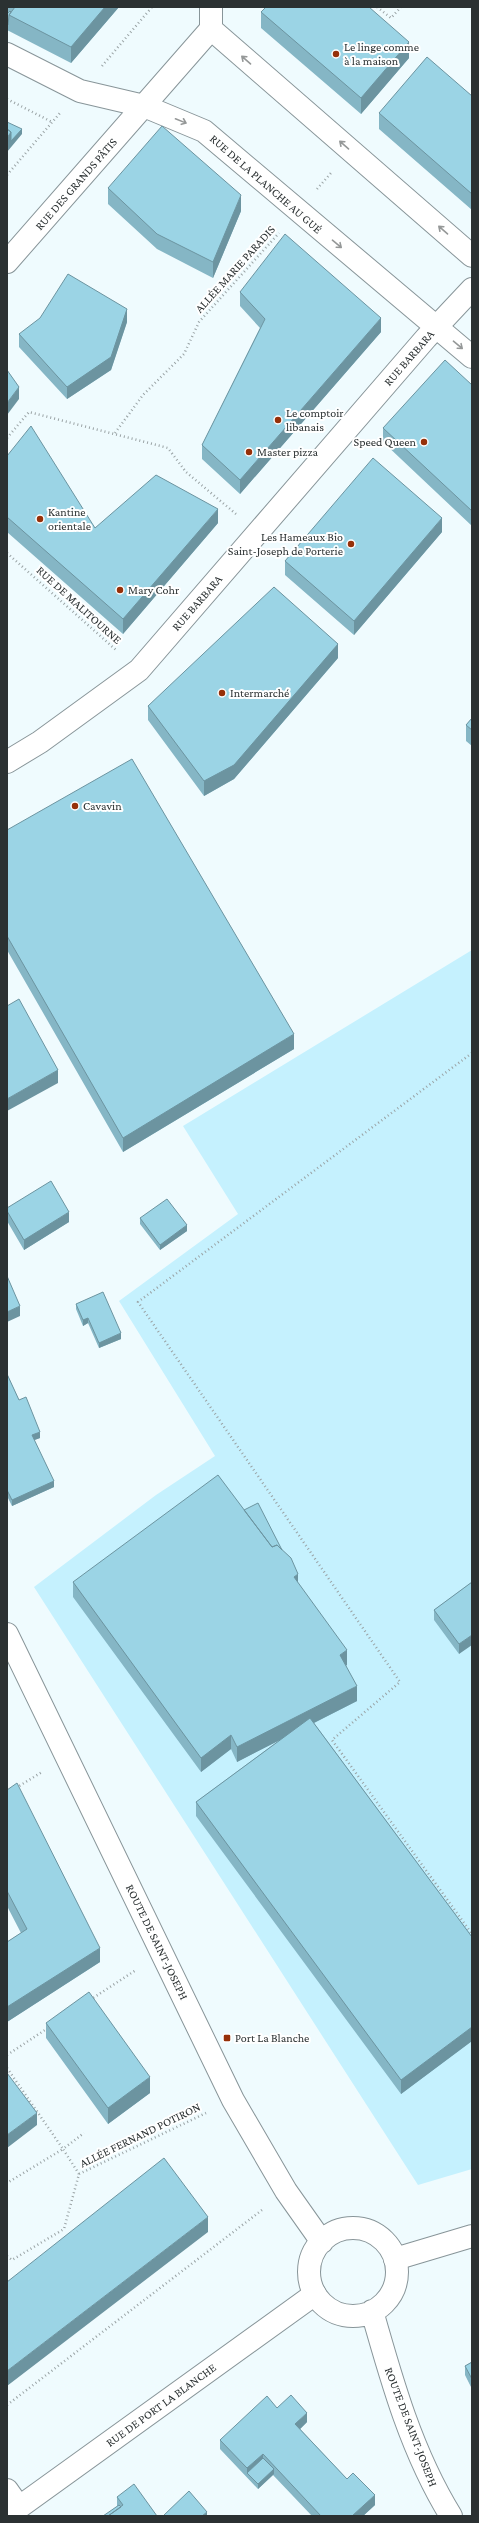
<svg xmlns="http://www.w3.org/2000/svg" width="479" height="2523" viewBox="0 0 479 2523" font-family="'Crimson Pro',serif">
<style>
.green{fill:#c5f1fe}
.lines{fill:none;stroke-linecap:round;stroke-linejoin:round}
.street-casing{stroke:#889599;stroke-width:24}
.secondary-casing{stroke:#889599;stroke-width:24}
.path{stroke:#9aa3a5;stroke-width:2.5;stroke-dasharray:1 3;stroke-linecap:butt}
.street{stroke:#fff;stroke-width:22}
.secondary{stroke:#fff;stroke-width:22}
.wall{fill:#85b6c5}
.shaded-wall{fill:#6c94a0}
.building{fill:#9bd4e5;stroke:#6c94a0}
.oneway{stroke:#959898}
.poi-dot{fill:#963009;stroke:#fff;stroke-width:1.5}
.labels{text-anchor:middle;stroke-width:4;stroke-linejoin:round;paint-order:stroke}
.poi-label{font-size:12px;fill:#2b3132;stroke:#fff;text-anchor:start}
.street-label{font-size:12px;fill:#2b3132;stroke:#fff}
</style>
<rect width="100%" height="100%" fill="#effbfe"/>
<path class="green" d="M472,950V2169L418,2185L34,1587L156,1495L215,1456L119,1301L238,1214L183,1126Z"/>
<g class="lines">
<g class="street-casing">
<path id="street" d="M211,29L472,256
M211,29V7
M7,54L80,91L144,106L204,131L472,357
M7,262L211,29
M7,762L40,742L139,670L426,338L472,289
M395,2259L472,2236
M7,2490L19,2507
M7,2516L315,2294"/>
</g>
<g class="secondary-casing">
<path id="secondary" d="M7,1634L233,2100L286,2191L322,2242
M309 2272a44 44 0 1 1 88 0a44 44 0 1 1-88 0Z
M372,2311C392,2382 412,2453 451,2516"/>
</g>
<path class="path" d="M377,7L391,18L401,7
M102,66L152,7
M7,99L52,122
M7,175L60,113
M317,189L331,173
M115,433L143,395L184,354L199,322L279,233
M7,438L29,412L168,448L186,472L236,514
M7,553L116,650
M472,1053L138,1302L400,1682L332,1740L472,1934
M16,1788L42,1772
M90,2000L136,1970
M7,2055L48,2028
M7,2068L63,2149L7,2183
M79,2174L63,2149L84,2133
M7,2256L12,2260L64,2229L79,2174L206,2113
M7,2405L262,2210"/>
<use href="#street" class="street"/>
<use href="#secondary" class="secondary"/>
</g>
<path class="wall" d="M7,7H119L71,63L7,30Z
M261,12L409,58L361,114L261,28Z
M472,96V210L379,129V113Z
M108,188L241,211L213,278L157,249L108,204Z
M240,292L381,332L240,494L202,459V445L260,328L240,306Z
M127,322L111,370L67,399L19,347V334Z
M472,385V526L383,442V428Z
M7,456L95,528L218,523L123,634L7,532Z
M442,532L354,635L285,575V561Z
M338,658L234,779L204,796L148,720V706Z
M472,718V746L466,741V725Z
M7,830L294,1049L123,1152L7,950Z
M7,1208L69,1222L24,1250L7,1221Z
M140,1218L187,1231L160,1250L140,1224Z
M76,1304L121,1339L99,1348L88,1323L83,1326L76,1309Z
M7,1374L19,1400L40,1438L34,1440L54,1487L12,1506L7,1496Z
M244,1510L282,1550L298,1583L347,1665H346L357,1701L314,1723L472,1937V2041L401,2094L196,1816V1802L281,1739L237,1762L231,1749L201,1772L73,1597V1582Z
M472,1582L459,1654L434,1620V1610Z
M7,1790L100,1962L7,2022V1942L21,1933L7,1906Z
M46,2023L150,2093L108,2124L46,2038Z
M472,2362V2389L465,2375V2366Z
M277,2408L307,2422L300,2429L347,2479L375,2505L363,2516H312L273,2475L258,2489L220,2449V2440Z
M117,2497L157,2516L117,2506Z"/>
<path class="shaded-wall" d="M105,7H119L71,63V47Z
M409,42V58L361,114V98Z
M22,129V134L7,152V138L11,132Z
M241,195V211L213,278V262Z
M127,309V322L111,370L67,399V387Z
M381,318V332L240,494V480Z
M19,387V399L7,415V403Z
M218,509V523L123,634V619Z
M442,518V532L354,635V621Z
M338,644V658L234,779L204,796V781Z
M294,1034V1049L123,1152V1138Z
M58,1070V1083L7,1111V1099Z
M69,1212V1222L24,1250V1240Z
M187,1225V1231L160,1250V1245Z
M20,1306V1316L7,1322V1312Z
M88,1318V1323L83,1326V1320Z
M121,1333V1339L99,1348V1343Z
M40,1432V1438L32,1441V1435Z
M54,1481V1487L12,1506V1500Z
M298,1574V1589L294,1577Z
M472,1635V1645L459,1654V1644Z
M347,1650V1665L340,1669V1655Z
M357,1686V1701L237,1762V1747Z
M231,1735V1749L201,1772V1758Z
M100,1948V1962L7,2022V2007Z
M472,2027V2041L401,2094V2080Z
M150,2077V2093L108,2124V2108Z
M37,2113V2125L7,2148V2135Z
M208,2217V2232L7,2386V2371Z
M307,2413V2422L295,2434V2424Z
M263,2454V2464L247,2473V2468Z
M274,2469V2474L258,2489V2484Z
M375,2495V2505L363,2516H352Z
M207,2512V2516H202Z"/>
<path class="building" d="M15,7H105L71,47L9,15Z
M266,7H369L409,42L361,98L261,12Z
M10,11L11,12L9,15L8,25L7,24V14Z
M427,57L472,96V194L379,113Z
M7,122L22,129L11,141V132L7,129Z
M162,126L241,195L213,262L157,234L108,188Z
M7,129L11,132L7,138Z
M285,234L381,318L240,480L202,445L265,319L240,292Z
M68,274L127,309L111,357L67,387L19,334L40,318Z
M445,360L472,385V511L383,428Z
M7,370L19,387L7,403Z
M31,426L95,528L156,475L218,509L123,619L7,517V456Z
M373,458L442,518L354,621L285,561Z
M274,587L338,644L234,765L204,781L148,706Z
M472,718V730L466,725Z
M132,759L294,1034L123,1138L7,936V830Z
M19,999L58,1070L7,1099V1006Z
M51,1181L69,1212L24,1240L7,1211V1208Z
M167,1199L187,1225L160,1245L140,1218Z
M7,1276L20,1306L7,1312Z
M103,1292L121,1333L99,1343L88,1318L83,1320L76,1304Z
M7,1374L19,1400L26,1397L40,1432L32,1435L54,1481L12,1500L7,1490Z
M218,1475L272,1547L277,1545L291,1558L298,1574L294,1577L347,1650L340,1655L357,1686L237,1747L231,1735L201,1758L73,1582Z
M258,1503L282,1550L277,1545L272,1547L244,1510Z
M472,1582V1635L459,1644L434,1610Z
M310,1718L472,1937V2027L401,2080L196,1802Z
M17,1783L100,1948L7,2007V1942L27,1929L7,1891V1790Z
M89,1992L150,2077L108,2108L46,2023Z
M7,2073L37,2113L7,2135Z
M164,2158L208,2217L7,2371V2282Z
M472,2362V2379L465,2366Z
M291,2395L307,2413L295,2424L347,2479L353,2473L375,2495L352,2516H321L263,2454L247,2468L220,2440L267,2396L277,2408Z
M263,2458L274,2469L258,2484L247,2473Z
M134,2484L157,2516H108L123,2505L117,2497Z
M189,2491L207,2512L202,2516H163Z
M119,2505L121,2507L108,2516H103Z"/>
<defs><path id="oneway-shaft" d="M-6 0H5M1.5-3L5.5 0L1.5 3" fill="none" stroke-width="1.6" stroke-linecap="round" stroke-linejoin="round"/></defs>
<g class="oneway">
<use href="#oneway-shaft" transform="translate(246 60) rotate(-139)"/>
<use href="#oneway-shaft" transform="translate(181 121) rotate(22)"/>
<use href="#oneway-shaft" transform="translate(344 145) rotate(-139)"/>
<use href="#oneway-shaft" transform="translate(443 230) rotate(-139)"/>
<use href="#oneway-shaft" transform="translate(337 244) rotate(40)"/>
<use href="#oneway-shaft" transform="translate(458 345) rotate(40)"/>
</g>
<g class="poi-dot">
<circle cx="336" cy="54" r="4"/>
<circle cx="278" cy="420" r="4"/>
<circle cx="424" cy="442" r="4"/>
<circle cx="249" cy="452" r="4"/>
<circle cx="40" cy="519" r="4"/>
<circle cx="351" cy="544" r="4"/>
<circle cx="120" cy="590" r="4"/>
<circle cx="222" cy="693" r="4"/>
<circle cx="75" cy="806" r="4"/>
<rect x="223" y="2034" width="8" height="8" rx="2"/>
</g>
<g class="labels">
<g class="poi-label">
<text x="344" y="51">Le linge comme<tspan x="344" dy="14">à la maison</tspan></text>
<text x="286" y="417">Le comptoir<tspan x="286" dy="14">libanais</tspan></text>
<text x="416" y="446" text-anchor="end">Speed Queen</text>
<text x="257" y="456">Master pizza</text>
<text x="48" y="516">Kantine<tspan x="48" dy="14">orientale</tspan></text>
<text x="343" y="541" text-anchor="end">Les Hameaux Bio<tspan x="343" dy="14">Saint-Joseph de Porterie</tspan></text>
<text x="128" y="594">Mary Cohr</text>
<text x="230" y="697">Intermarché</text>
<text x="83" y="810">Cavavin</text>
<text x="235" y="2042">Port La Blanche</text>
</g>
<g class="street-label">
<text transform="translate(76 184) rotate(-49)" y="4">RUE DES GRANDS PÂTIS</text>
<text transform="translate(266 184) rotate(41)" y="4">RUE DE LA PLANCHE AU GUÉ</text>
<text transform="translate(235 269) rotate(-48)" y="4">ALLÉE MARIE PARADIS</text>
<text transform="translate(409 358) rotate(-49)" y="4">RUE BARBARA</text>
<text transform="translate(197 603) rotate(-49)" y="4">RUE BARBARA</text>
<text transform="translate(79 605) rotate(42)" y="4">RUE DE MALITOURNE</text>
<text transform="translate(157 1942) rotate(64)" y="4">ROUTE DE SAINT-JOSEPH</text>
<text transform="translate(140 2135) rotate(-26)" y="4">ALLÉE FERNAND POTIRON</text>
<text transform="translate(161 2405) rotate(-36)" y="4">RUE DE PORT LA BLANCHE</text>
<text transform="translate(411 2427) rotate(69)" y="4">ROUTE DE SAINT-JOSEPH</text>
</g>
</g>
<rect width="479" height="2523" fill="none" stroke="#2b3132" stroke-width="16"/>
</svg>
